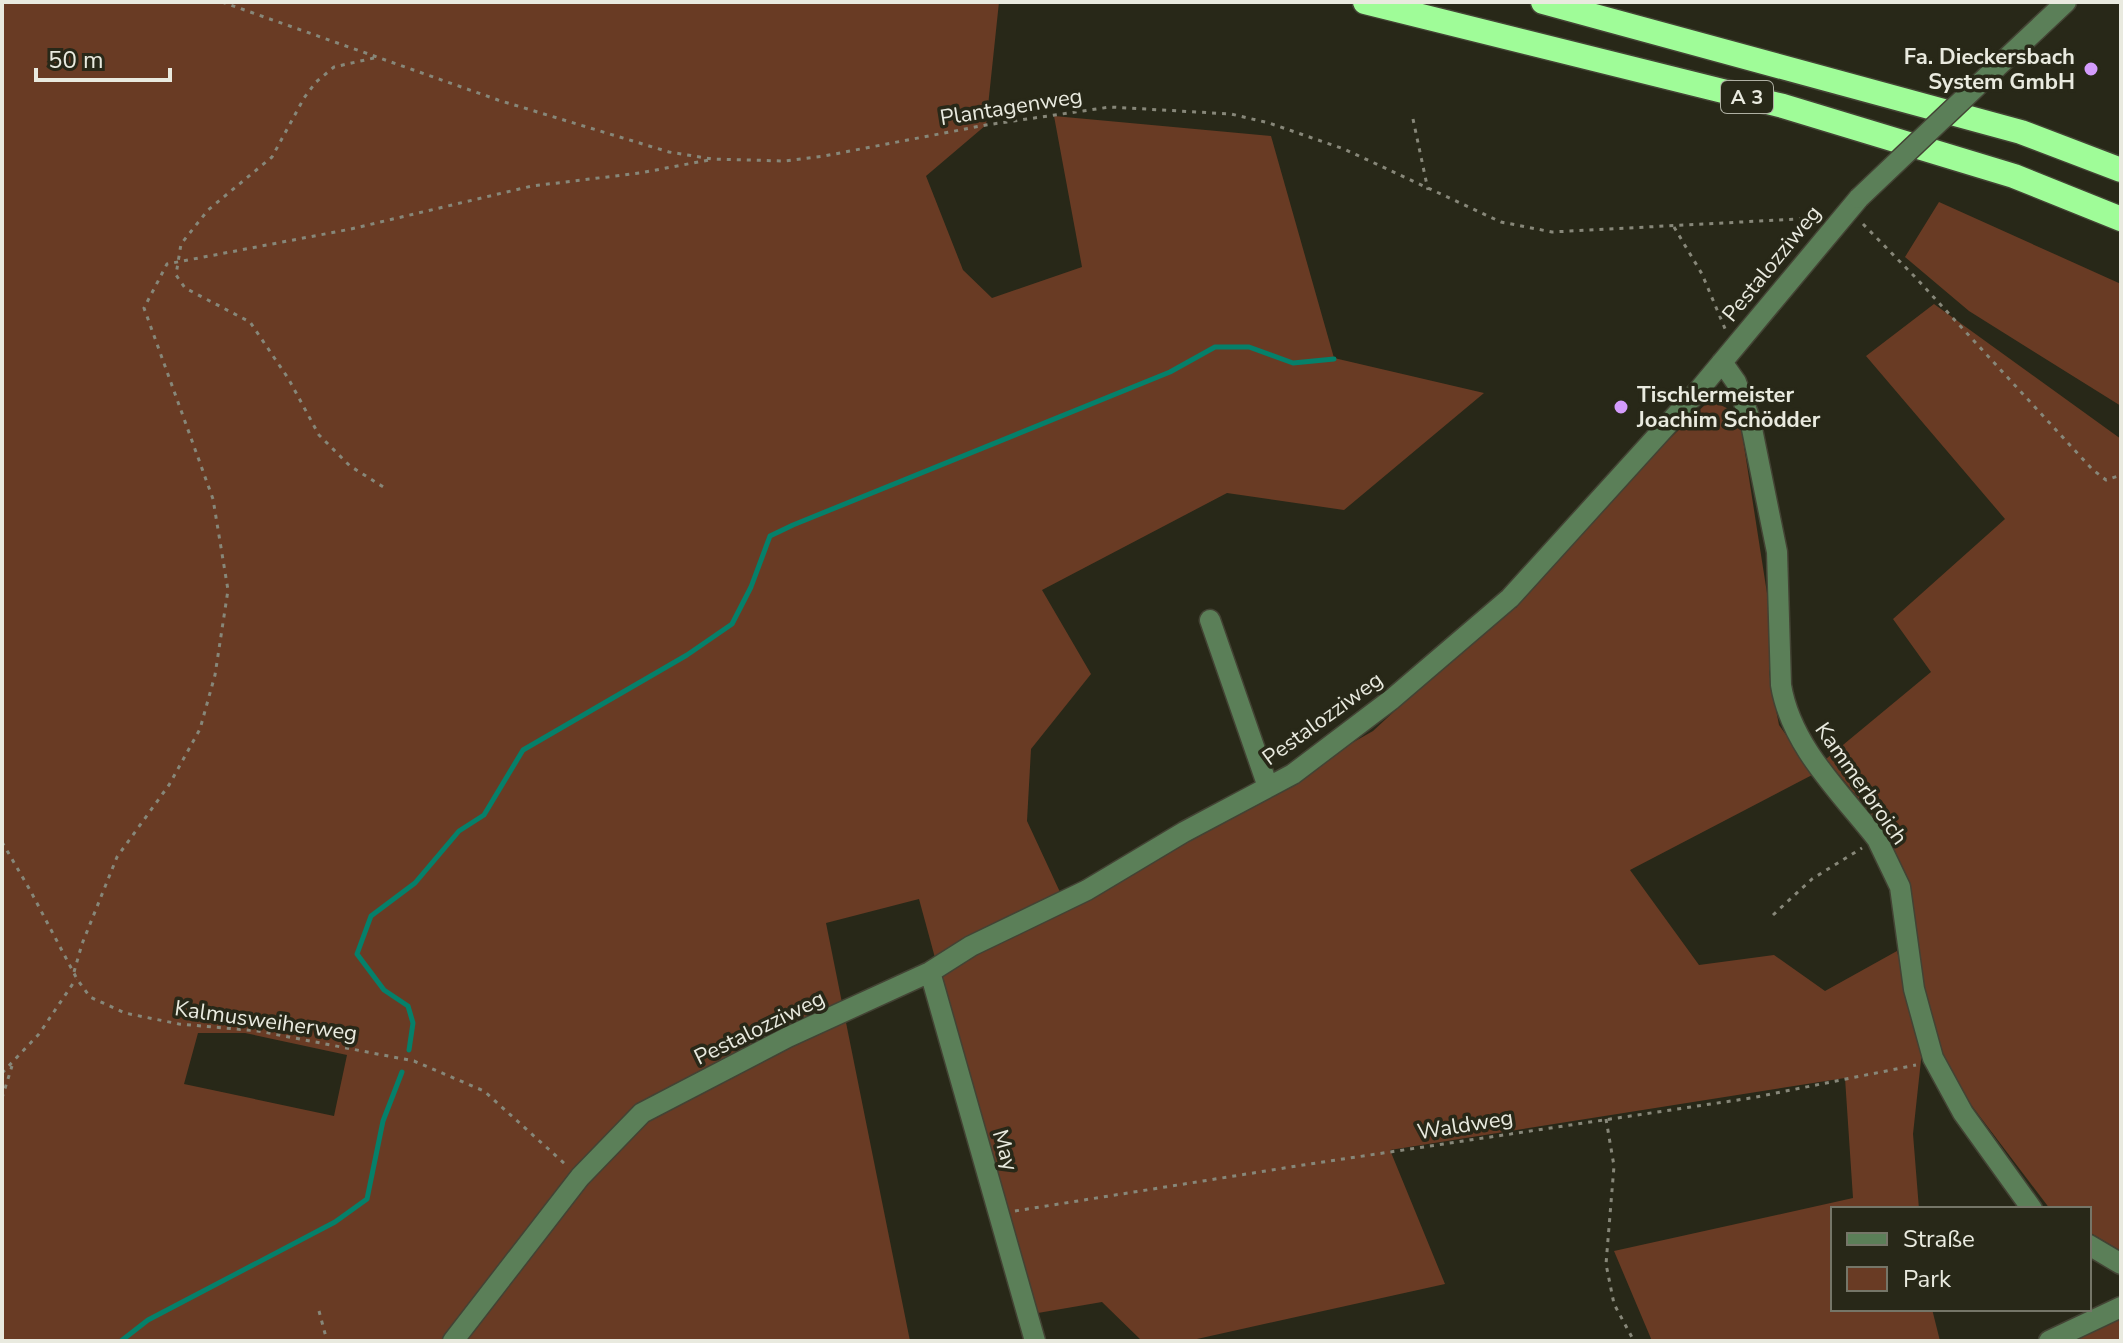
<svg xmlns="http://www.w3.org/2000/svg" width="2123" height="1343" viewBox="0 0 2123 1343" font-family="'Nunito Sans',sans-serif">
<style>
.green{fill:#693b24;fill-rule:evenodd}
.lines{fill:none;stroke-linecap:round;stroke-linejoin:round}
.stream{stroke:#05806a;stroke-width:5}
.minor-casing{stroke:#434334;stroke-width:23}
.highway-casing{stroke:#434334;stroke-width:27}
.path{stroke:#878779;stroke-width:3;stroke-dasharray:4 6;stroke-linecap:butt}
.minor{stroke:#5b7f58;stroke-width:20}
.highway{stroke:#9ffc98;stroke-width:24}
.minor-bridge-casing{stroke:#434334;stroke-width:23;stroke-linecap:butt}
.minor-bridge{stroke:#5b7f58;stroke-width:20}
.poi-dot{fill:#d49cfc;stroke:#282818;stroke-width:3}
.labels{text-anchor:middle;stroke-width:7;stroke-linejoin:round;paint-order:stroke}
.shield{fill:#282818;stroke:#afb0a3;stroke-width:2}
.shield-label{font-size:20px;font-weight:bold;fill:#e9eadf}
.poi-label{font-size:22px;font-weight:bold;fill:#e9eadf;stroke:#282818;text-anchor:end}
.street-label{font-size:22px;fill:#e9eadf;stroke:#282818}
</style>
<rect width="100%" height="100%" fill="#282818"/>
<path class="green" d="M2,2H999L986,125L926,176L963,270L992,298L1082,267L1054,116L1271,136L1334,358L1484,393L1344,510L1227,493L1042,590L1091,674L1031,749L1027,821L1066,905L1373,731L1511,603L1517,608L1514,602L1634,473L1710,400L1739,414L1769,606V673L1779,725L1814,774L1630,870L1699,965L1774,955L1825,991L1897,951L1922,1051L1913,1134L1919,1209H1833V1309H1932L1940,1341H1652L1614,1251L1853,1198L1845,1078L1390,1150L1445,1284L1188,1341H1142L1102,1302L1032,1314L919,899L826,923L910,1341H2ZM198,1033H245L347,1055L334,1116L184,1084Z
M1939,202L2121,284V406L1969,311L1905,257Z
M1934,304L2121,439V1251L2089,1232V1209H2050L1956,1085L1936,1045L1874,821L1864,805L1826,759L1931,672L1893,619L2005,519L1866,356Z
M2121,1304V1341H2061Z"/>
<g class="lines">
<path class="stream" d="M409,1050L413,1023L408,1006L384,990L357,954L371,916L415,883L459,831L484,815L523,750L687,655L732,624L751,587L770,536L793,525L1170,372L1215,347H1249L1293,363L1334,359
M121,1341L148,1320L335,1222L367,1199L383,1121L402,1072"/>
<g class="minor-casing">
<path id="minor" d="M1996,68L2066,2
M1722,362L1736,382L1750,419L1777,552L1781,685C1791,746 1840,792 1877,839L1900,887L1914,989L1933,1058L1963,1113L2032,1209
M1210,620L1268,787
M930,972L1035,1341
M2089,1245L2121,1264
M453,1341L580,1177L642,1113L788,1037L930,972L971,946L1087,890L1184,832L1293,774L1392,699L1510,598L1698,391L1859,198
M2049,1341L2121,1307"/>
</g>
<g class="highway-casing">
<path id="highway" d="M1365,2L1783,106L2014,176L2121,219
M1543,2L2021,132L2121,170"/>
</g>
<path class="path" d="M222,2L498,100L669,152L712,159L784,161L824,156L986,125L1110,107L1231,114L1269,123L1344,149L1501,222L1552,232L1817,218
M374,58L334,67L316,82L304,98L272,157L208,210L181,244L176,275L185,288L250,322L288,378L319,435L350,466L385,488
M1413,119L1428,190
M1863,224L1916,278L2092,469L2106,480L2121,475
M1674,227L1702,274L1726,331
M2,842L30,890L77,979L90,997L125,1013L179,1024L258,1031L414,1061L484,1091L565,1164
M1773,915L1812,879L1862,848
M74,972L82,944L117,857L169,785L200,729L215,675L228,590L213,499L144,308L167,264L351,229L532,186L640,173L709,160
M2,1073L39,1034L76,979
M2,1098L12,1066
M1606,1119L1614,1166L1606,1264L1614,1304L1634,1341
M1015,1211L1303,1165L1751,1098L1916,1065
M319,1311L327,1341"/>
<use href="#minor" class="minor"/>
<use href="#highway" class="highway"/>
<g class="minor-bridge-casing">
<path id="minor-bridge" d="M1859,198L1996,68"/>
</g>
<use href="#minor-bridge" class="minor-bridge"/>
</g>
<g class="poi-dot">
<circle cx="2091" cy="69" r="8"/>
<circle cx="1621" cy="407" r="8"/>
</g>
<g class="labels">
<rect class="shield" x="1721" y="81" width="52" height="32" rx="6"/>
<g class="shield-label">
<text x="1747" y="104">A 3</text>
</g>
<g class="poi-label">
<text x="2075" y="64">Fa. Dieckersbach<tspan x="2075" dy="25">System GmbH</tspan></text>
<text x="1637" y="402" text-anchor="start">Tischlermeister<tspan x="1637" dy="25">Joachim Schödder</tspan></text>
</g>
<g class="street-label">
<text transform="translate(1011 106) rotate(-9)" y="8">Plantagenweg</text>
<text transform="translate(1771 263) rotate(-51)" y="8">Pestalozziweg</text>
<text transform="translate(1322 718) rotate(-36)" y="8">Pestalozziweg</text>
<text transform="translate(1862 783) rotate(55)" y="8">Kammerbroich</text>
<text transform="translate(266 1020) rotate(8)" y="8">Kalmusweiherweg</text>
<text transform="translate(759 1027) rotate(-26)" y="8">Pestalozziweg</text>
<text transform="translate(1465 1124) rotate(-9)" y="8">Waldweg</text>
<text transform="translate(1006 1150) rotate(74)" y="8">May</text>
</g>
</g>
<rect width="2123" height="1343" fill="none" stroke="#e9eadf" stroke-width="8"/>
<rect x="1831" y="1207" width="260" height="104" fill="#282818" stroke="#757668" stroke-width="2"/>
<rect x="1847" y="1233" width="40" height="12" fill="#5b7f58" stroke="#757668" stroke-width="2"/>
<text x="1903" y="1247" font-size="24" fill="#e9eadf">Straße</text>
<rect x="1847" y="1267" width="40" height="24" fill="#693b24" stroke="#757668" stroke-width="2"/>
<text x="1903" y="1287" font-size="24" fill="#e9eadf">Park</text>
<path d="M36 68v12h134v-12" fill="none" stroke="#e9eadf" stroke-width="4"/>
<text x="48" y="68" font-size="24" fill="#e9eadf" stroke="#282818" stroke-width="6" paint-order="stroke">50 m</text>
</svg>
